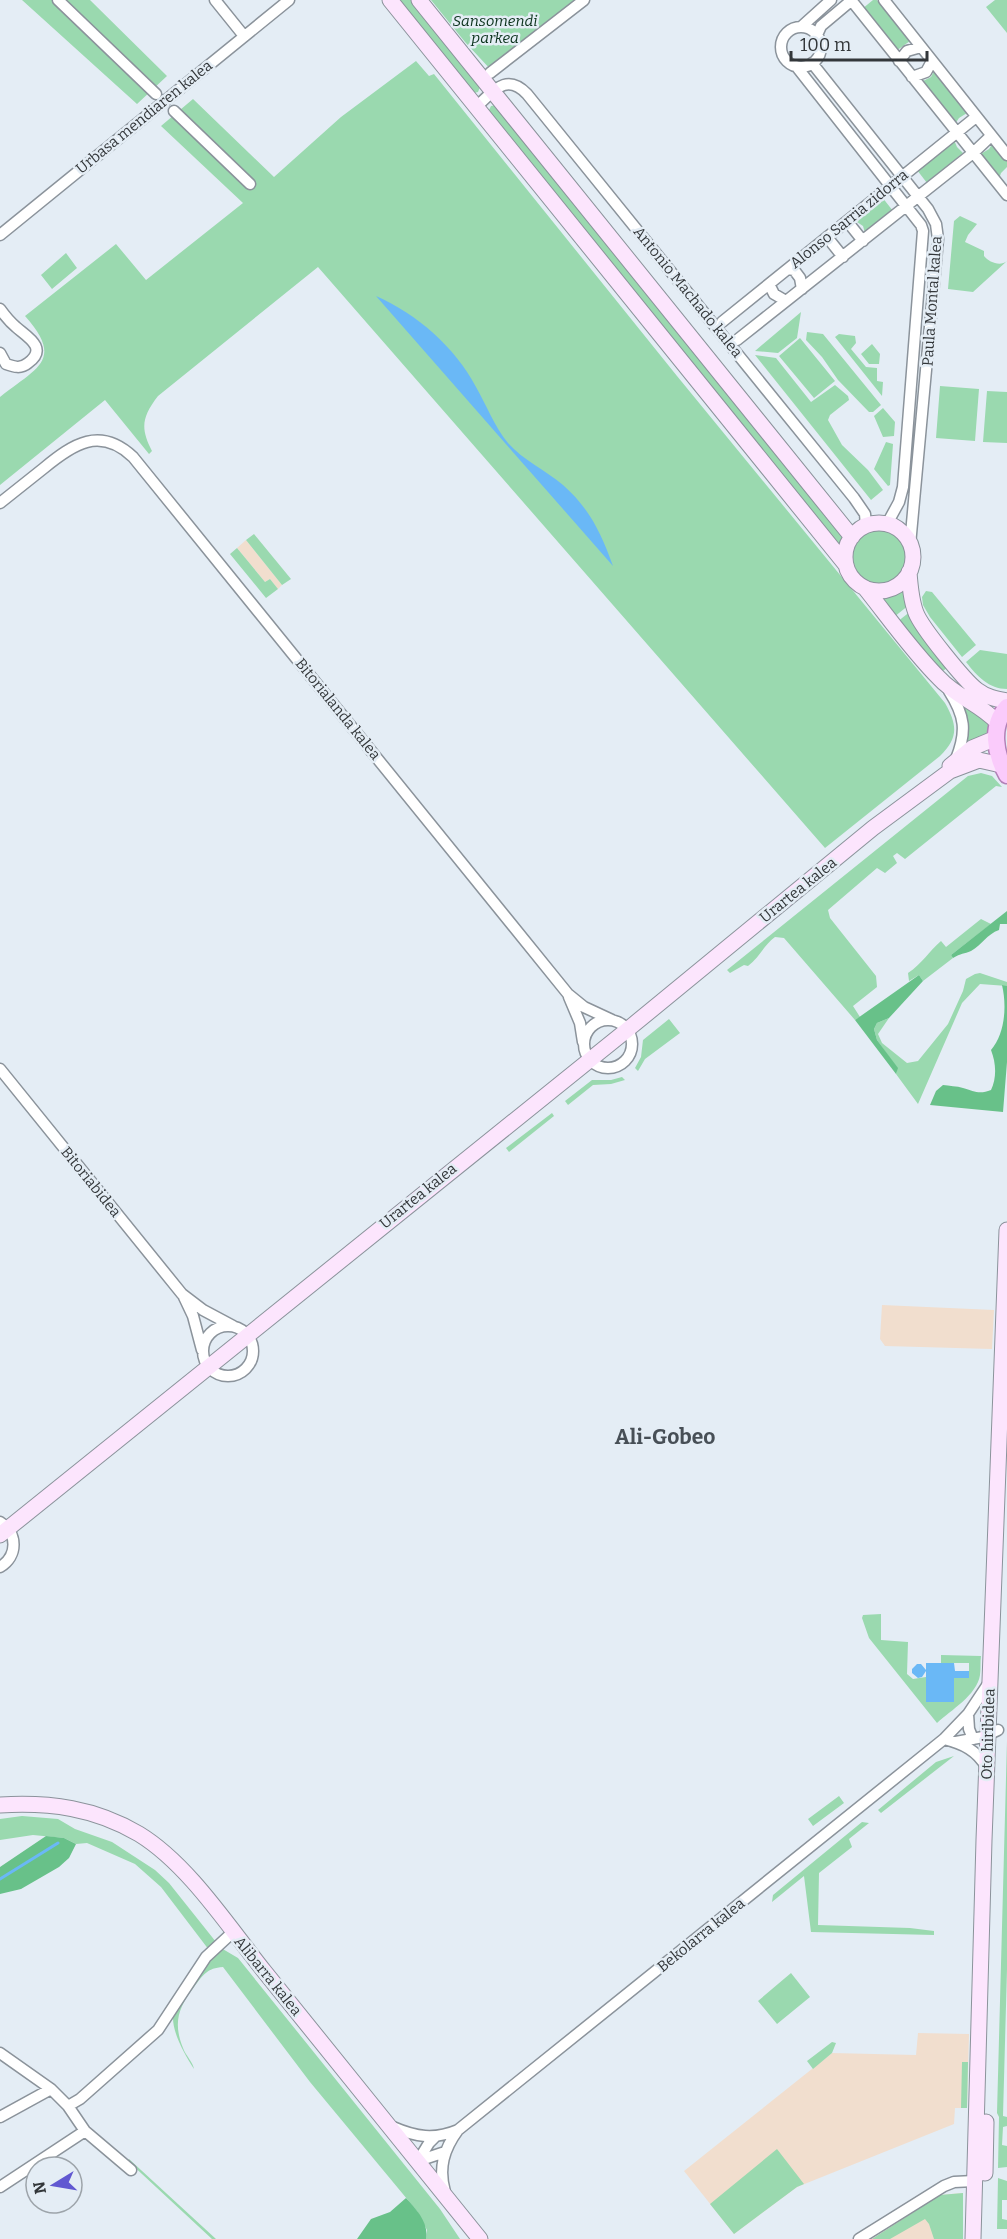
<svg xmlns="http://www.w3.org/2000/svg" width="1007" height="2239" viewBox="0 0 1007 2239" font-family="Bitter,serif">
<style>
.commercial{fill:#f1dece}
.green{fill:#9ad9af}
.forest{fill:#68c189}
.water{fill:#6ab8f6}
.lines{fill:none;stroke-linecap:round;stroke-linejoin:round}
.stream{stroke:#6ab8f6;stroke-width:3}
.street-casing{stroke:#8b939b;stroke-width:13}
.secondary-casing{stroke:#8b939b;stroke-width:17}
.primary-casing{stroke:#b281b6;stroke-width:19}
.street{stroke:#fff;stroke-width:10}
.secondary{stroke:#fce5fd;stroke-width:15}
.primary{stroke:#facbfb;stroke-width:16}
.labels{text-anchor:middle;stroke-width:5;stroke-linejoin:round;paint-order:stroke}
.park-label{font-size:15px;font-style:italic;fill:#0b321c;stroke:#e4edf5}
.street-label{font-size:15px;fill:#33373a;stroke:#e4edf5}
.district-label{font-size:21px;font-weight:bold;fill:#474f56;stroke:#e4edf5}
</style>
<rect width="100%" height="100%" fill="#e4edf5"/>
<path class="commercial" d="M246,540L282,585L278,589L270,579L265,582L237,548Z
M882,1305L994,1310L992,1349L885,1346L880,1339Z
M918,2033L969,2034L967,2108H955L954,2124L797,2187L734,2234L684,2171L832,2053L916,2055Z
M963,2193V2239H872L940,2195Z"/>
<path class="green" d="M22,0H90L167,76L137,104Z
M395,0H412L480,87L478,92L474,93Z
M431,0H584L492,71L465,42Z
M873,0H877L910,41L896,51L862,9Z
M995,0H1007V33L986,7Z
M416,61L429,76L434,74L677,376L945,703C958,726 958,738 940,756L825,848L318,267L158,396C142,417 140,428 152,451L149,454L105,400L0,485V397C36,368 65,361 25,316L116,244L146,280L243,203L161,126L193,99L274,177L341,117Z
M934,71L967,113L959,118L955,124L921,82L931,77Z
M497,105L847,538L841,552L488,112L491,106Z
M954,140L957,147L963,153L927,183L917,170Z
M993,143L1007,160V167L1001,173L999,179L979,155L989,149Z
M882,197L893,211L865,233L863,226L854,220Z
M960,216L977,224L968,235L965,242L984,251V256C989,262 1000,267 1007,261L973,292L948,289L954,221Z
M66,253L77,268L52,289L41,275Z
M801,312L797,338L778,353L755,351Z
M807,332L823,334L881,405L873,412H869L838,380L822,357L806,340Z
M839,334L855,336L856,343L851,349L866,367L877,368V381L883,382L882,396L835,337Z
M800,338L835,381L814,398L779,356Z
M872,344L880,354L879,364H869L861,354Z
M755,355L776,358L811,402L835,385L848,396L849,400L830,415L828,420L842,445L868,470L883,490L871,500Z
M940,386L979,389L975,441L936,438Z
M987,391L1007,392V443L983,442Z
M883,408L895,422L894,436L883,437L874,416Z
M886,442L893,444L890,485L888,486L874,469Z
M853 557a27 27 0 1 1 54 0a27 27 0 1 1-54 0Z
M254,534L291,579L282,585L246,540Z
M237,548L265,582L270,579L278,589L266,598L230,554Z
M904,587L909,605L894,617L878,595L893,593Z
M926,591L932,592L976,645L962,657L930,617L923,605L922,597Z
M911,611L950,666L940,673L897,622Z
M980,650L1007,654V689C989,689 977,676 966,662Z
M964,704L988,722L989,729L985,736L966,743L968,728Z
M981,773L992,776L1002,787L996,786L905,859L897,853L893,856L897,863L885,873L877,868L828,910L830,918L876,976L877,987L853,1006L860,1017L855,1020L784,938L775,937C764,945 759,958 748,966L744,965L730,973L727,970L953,788L968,776Z
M981,919L991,924L951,955L953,958L923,981L919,975L909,981L908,973C922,964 929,951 941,941L946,947Z
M980,973L1007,982V986L980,984L962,1003L918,1104L896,1074L897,1068L877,1040L874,1029L877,1023L889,1018L878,1034L882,1043L907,1063L918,1061L948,1024L963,991L966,979L975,974Z
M669,1019L680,1033L645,1059L638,1071L635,1068L641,1057L643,1040Z
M622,1077L625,1080L611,1084L593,1085L568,1105L565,1101L592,1080H611Z
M552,1113L554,1116L509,1152L506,1148Z
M881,1614V1640L908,1642L907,1674L913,1679L926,1677V1702L954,1678L969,1677V1663H941V1655L981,1656C980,1662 981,1669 980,1675C977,1695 951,1710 937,1723L869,1638L862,1618L863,1615Z
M1007,1741V1969L1003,2116L1007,2117V2126L1003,2127L1002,2145L1007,2146V2167L998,2168L999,2117L997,2113Z
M954,1756L881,1813L878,1810L936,1762Z
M839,1796L844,1803L813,1826L808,1819Z
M22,1816L58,1819L75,1829L112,1842L155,1870L169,1883L216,1942L209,1950L161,1887L135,1864L87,1843L76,1844L64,1838L33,1835L0,1840V1819Z
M862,1822L869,1823L849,1839L852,1847L819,1873L818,1925L910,1928L934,1931V1935L811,1932L804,1876L772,1902L773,1895Z
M221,1948L238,1958L440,2209L460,2239H426L427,2230L417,2211L310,2082L223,1967C207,1968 203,1975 194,1987C178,2008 173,2023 183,2048C186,2056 193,2062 194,2069C185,2055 173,2034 173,2018C174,2002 210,1960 221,1948Z
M791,1973L810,1997L777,2024L758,2001Z
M832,2042L836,2043L832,2053L813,2069L807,2061Z
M962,2062H968L967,2108H961Z
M777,2149L804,2184L797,2187L734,2234L710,2204Z
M129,2159L216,2239H212L128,2161Z
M998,2178L1007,2181V2200H1002V2219L1007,2220V2229H997Z
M963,2193V2239H934L929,2224L925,2219L890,2239H872L940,2195Z"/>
<path class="forest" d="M1007,911V924H1000L999,930C987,934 982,945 971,951C964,954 961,953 953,958L951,955Z
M919,975L923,981L889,1018L877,1023L874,1029L877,1040L898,1068L896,1074L855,1020Z
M1002,985L1007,986V1062L1003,1112L930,1105L936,1091L943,1085C949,1086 957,1086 963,1088C974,1091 979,1095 991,1090C997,1077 996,1063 991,1050C1005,1034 1007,1006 1002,985Z
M46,1836L64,1838L76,1844L69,1858L59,1867L21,1889L0,1894V1867Z
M406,2198C417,2210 429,2223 426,2239H357L371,2219L390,2212Z"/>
<path class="water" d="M376,296C417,314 455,347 476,387C487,406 494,426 508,443C523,460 545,470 563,485C590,509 601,533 613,566Z
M926,1663H954L955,1671H969V1678H954V1702H926V1671L922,1677L918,1678L912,1673V1669L917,1664H921L926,1670Z"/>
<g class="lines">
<path class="stream" d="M0,1879L58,1843"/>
<g class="street-casing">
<path id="street" d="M58,0L156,94
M215,0L244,36
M851,0L1007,195
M884,0L1007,155
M801,27L831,0
M781 47a20 20 0 1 1 40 0a20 20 0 1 1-40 0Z
M817,35L821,26L852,0
M899,61L907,51L921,47
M812,63L928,209L936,224L938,239L910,545
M796,66L921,225L923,231L903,487L899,502L887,524
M490,73L584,0
M912,77L926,72L932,61
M476,107C493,92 506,72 527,94L854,498L865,514L866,525
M174,111L250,184
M847,221L863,241
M0,235L289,0
M827,237L843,257
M788,269L794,270L800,278L802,289
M769,284L774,294L786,301
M0,309C5,316 10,322 16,327C26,336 49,348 28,363C21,369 14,367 6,364L0,353
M722,322L976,117
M737,340L973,153L991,136
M0,503C15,491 29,480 44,468C73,444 100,426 133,457L568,994L584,1007L612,1020
M949,691C965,716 967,731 956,759
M569,997L580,1023L583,1042
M584 1044a24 24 0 1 1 48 0a24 24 0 1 1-48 0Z
M0,1069L182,1294L203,1310L233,1326
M184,1297L193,1316L202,1350
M203 1351a25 25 0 1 1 50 0a25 25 0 1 1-50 0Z
M0,1522C18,1533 18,1556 0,1567
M968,1714L969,1729L973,1739
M944,1739C963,1744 977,1750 987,1768
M956,1742L983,1737L998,1730
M0,2053L51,2089L68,2106L85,2131L131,2170
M68,2106L80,2099L158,2030L206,1957L233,1932
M0,2117L51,2089
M393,2127C416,2137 434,2140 458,2130
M418,2161L429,2143L435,2137
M418,2161L445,2152
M0,2187L85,2131
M445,2192C438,2168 444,2149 458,2130L944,1739L968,1714L988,1684
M859,2239L944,2186L954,2182L974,2181"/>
</g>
<g class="secondary-casing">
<path id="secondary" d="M390,0L846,565
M419,0L852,537
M845 557a34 34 0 1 1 68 0a34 34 0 1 1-68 0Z
M909,572C910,586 911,600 916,613C922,628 964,680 977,690C986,697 996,699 1007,701
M865,588C889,618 912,651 939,678C956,697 981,704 998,723
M950,766L972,748L996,738
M0,1535L627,1030L873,828L950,771L979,760L1001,765
M0,1805C50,1802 95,1808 139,1834C188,1864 228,1926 264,1971C336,2060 408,2150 480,2239
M985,2173L986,2122
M973,2239L984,1840L1007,1230"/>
</g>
<g class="primary-casing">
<path id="primary" d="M1007,707C990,726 995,754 1007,775"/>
</g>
<use href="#street" class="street"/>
<use href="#secondary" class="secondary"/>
<use href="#primary" class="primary"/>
</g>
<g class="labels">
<g class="park-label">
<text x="495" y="26">Sansomendi<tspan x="495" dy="17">parkea</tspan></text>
</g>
<g class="street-label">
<text transform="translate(144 117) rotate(-39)" y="5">Urbasa mendiaren kalea</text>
<text transform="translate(849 219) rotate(-39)" y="5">Alonso Sarria zidorra</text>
<text transform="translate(688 292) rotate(51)" y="5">Antonio Machado kalea</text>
<text transform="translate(932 301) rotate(-86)" y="5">Paula Montal kalea</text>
<text transform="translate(338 709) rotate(51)" y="5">Bitorialanda kalea</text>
<text transform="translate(798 890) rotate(-39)" y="5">Urartea kalea</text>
<text transform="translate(91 1182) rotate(51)" y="5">Bitoriabidea</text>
<text transform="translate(418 1196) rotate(-39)" y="5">Urartea kalea</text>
<text transform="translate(988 1734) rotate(-88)" y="5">Oto hiribidea</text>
<text transform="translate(701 1935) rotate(-39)" y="5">Bekolarra kalea</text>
<text transform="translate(268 1976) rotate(51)" y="5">Alibarra kalea</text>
</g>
<g class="district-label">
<text x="665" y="1444">Ali-Gobeo</text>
</g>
</g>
<g transform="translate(54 2185) rotate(259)"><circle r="28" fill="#e4edf5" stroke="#9da4aa" stroke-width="1.5"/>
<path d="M0-4.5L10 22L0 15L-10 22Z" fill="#6158d1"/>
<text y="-9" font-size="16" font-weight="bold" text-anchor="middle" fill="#33373a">N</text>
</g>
<path d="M791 51v9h136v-9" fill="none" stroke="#33373a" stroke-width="3"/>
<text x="800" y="51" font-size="18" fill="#33373a" stroke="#e4edf5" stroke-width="4.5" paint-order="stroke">100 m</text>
</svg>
